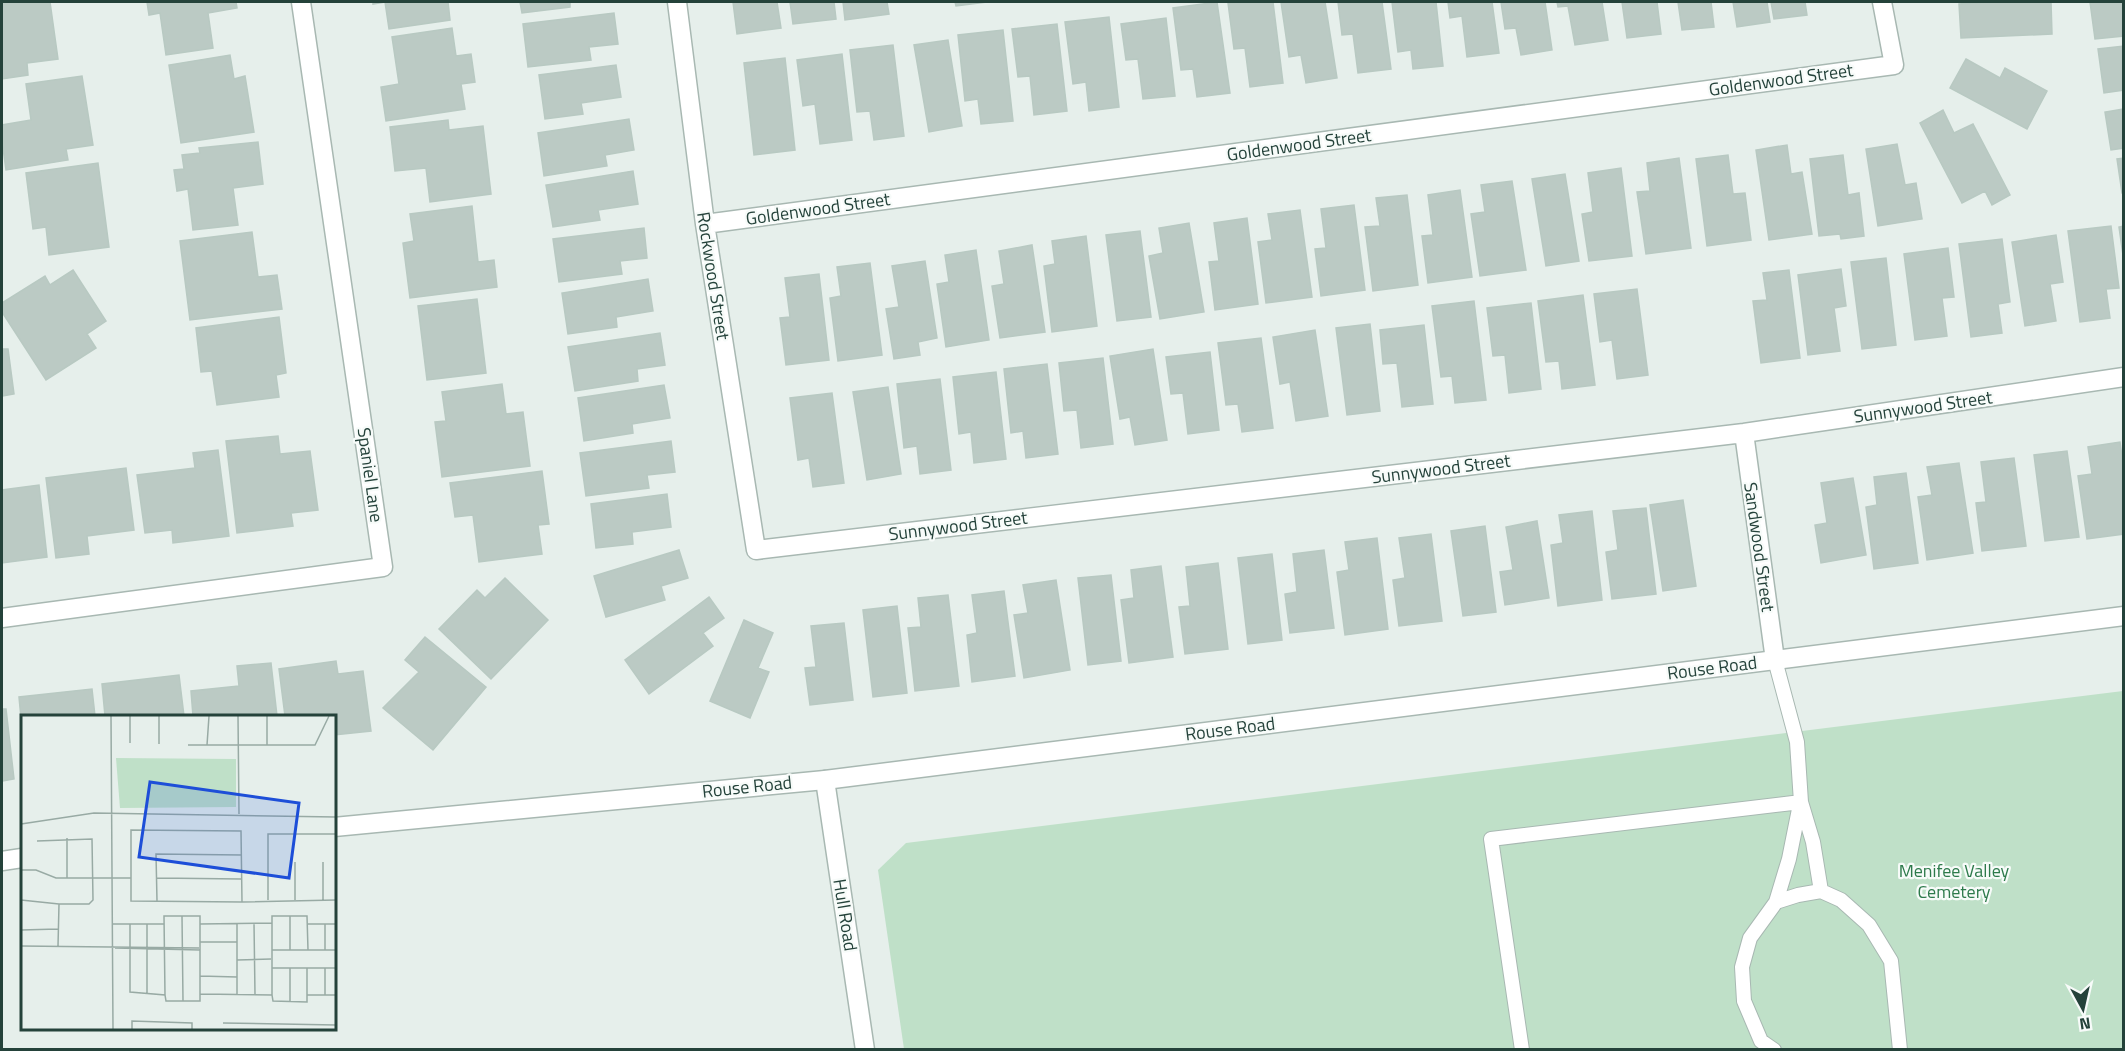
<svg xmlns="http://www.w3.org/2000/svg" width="2125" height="1051" viewBox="0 0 2125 1051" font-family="'Titillium Web',sans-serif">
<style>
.green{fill:#bfe0c8}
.building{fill:#bbcac4;stroke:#b8c9c2;stroke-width:1.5}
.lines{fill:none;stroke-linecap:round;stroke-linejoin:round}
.service-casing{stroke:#a8b8b2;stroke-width:16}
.minor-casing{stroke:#a8b8b2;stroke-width:21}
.tertiary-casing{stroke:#a8b8b2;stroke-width:21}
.service{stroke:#fff;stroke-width:14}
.minor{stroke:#fff;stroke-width:18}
.tertiary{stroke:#fff;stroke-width:18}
.labels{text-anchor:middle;stroke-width:4.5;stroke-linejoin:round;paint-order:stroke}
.street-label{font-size:18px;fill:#24423a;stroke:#f7fbf9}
.park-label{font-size:18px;fill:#2d7a4b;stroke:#f7fbf9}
.inset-road{fill:none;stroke:#98aaa4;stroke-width:1.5}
.view{fill:#1d4ed8;fill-opacity:0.15;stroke:#1d4ed8;stroke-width:3}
.inset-edge{fill:none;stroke:#24423a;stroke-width:3}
</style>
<rect width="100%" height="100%" fill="#e6efeb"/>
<path class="green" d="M2123,691V1049H904L878,870L906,843Z"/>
<path class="building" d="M2,2H50L58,59L27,63L28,75L2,79Z
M147,2H236L237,8L208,13L213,48L166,55L160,13L149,15Z
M373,2H448L450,20L389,29L385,2L373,4Z
M520,2H570V7L522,13Z
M733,2H777L781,28L737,34Z
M790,2H834L836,19L793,24Z
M843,2H887L889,14L845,20Z
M955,2H987L956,6Z
M1217,2L1230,93L1197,97L1193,69L1181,70L1173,8Z
M1238,2H1273L1283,83L1250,87L1245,48L1234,49L1228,3Z
M1281,2H1325L1337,78L1306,83L1301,55L1289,57Z
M1338,2H1382L1391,69L1358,73L1353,34L1342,35Z
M1392,2H1436L1443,66L1413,69L1411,50L1398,52Z
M1448,2H1492L1499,53L1467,57L1462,16L1450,18Z
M1501,2H1545L1552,50L1521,55L1516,28L1505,29Z
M1557,2H1602L1608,40L1575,45L1568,6L1558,7Z
M1622,2H1657L1661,34L1627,38Z
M1678,2H1711L1714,27L1682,30Z
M1733,2H1767L1770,22L1737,27Z
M1771,2H1805L1807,15L1774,19Z
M1988,2H2051L2052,34L1961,38L1959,4Z
M2090,2H2124V36L2095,39Z
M614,13L618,44L589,47L591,60L528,67L523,24Z
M1109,17L1119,107L1089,111L1086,82L1073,84L1065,22Z
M1166,18L1175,96L1143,99L1138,59L1126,60L1121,24Z
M1057,24L1067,111L1034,115L1030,76L1018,77L1012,29Z
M452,28L456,56L471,54L475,82L461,84L465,109L386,121L381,87L399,84L392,37Z
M1003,30L1013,121L981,124L978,99L965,101L958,35Z
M948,40L962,126L929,132L914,45Z
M893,45L904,136L874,140L870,111L857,112L850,50Z
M2124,46V90L2104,93L2098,49Z
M842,54L852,140L820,144L815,104L803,106L797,60Z
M230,55L234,79L245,76L254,132L181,143L169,65Z
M785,58L795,150L754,155L744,63Z
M1966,59L2000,78L2005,68L2047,91L2027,129L1950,88Z
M616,65L621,97L581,103L583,114L545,119L539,75Z
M82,76L93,145L66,149L68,160L6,170L2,141V125L31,120L26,84Z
M2124,109V148L2111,150L2105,112Z
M1943,110L1954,133L1973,124L2010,195L1992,205L1985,191L1962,203L1920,123Z
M629,119L634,150L605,155L607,166L544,176L538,133Z
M448,120L449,130L483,126L491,194L430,202L426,168L395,171L390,127Z
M258,142L263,184L233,188L238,225L193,230L188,189L177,191L174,170L184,169L182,155L200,153L199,148Z
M1897,144L1905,185L1916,183L1922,219L1878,226L1866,149Z
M1787,145L1791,174L1802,172L1812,234L1769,240L1756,150Z
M1728,155L1733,194L1745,193L1751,240L1707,246L1696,159Z
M1843,155L1848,195L1859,193L1864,236L1841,239L1840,234L1819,236L1810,159Z
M1679,158L1691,248L1646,254L1637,192L1650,191L1647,163Z
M2124,158V193H2122L2117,159Z
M98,163L109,247L49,255L46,227L33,229L26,173Z
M1621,168L1632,256L1589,261L1582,214L1593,212L1588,173Z
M633,171L638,204L598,210L600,220L553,227L546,185Z
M1565,174L1579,261L1546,266L1532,179Z
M1512,181L1526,270L1480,276L1471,214L1485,212L1481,185Z
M1460,190L1472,277L1428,283L1422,236L1433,235L1428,195Z
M1407,195L1418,285L1373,291L1365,227L1380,226L1376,198Z
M1354,205L1365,290L1321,296L1315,249L1326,248L1321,209Z
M472,206L478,262L494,260L497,287L410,298L403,243L414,241L410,214Z
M1300,210L1312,297L1266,303L1258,242L1272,240L1268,214Z
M1247,218L1258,304L1215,310L1209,262L1219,261L1214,223Z
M1189,223L1204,312L1160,319L1149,256L1163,253L1159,228Z
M2111,226L2119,288L2106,289L2110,318L2080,322L2068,231Z
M2124,226V262L2119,227Z
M644,228L647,258L620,261L622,274L559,282L553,239Z
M1140,231L1151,317L1117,321L1106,235Z
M252,232L258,277L277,275L282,309L190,320L180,241Z
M2056,235L2063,282L2050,284L2056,321L2025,326L2012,242Z
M1086,236L1097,326L1052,332L1044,266L1055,264L1052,241Z
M2002,239L2010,302L1998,304L2002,333L1971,337L1959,244Z
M1032,245L1045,332L1000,338L992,286L1004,284L999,251Z
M1948,248L1954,297L1942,298L1947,336L1915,340L1904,254Z
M976,250L989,340L946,347L937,284L949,282L945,255Z
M1886,258L1896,345L1862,349L1851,262Z
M925,261L937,338L918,342L920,355L894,359L886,309L899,307L892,266Z
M870,263L882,355L838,361L830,298L841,296L837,267Z
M1841,269L1846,306L1834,308L1840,351L1808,355L1798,275Z
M73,270L106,321L87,334L96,348L46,380L2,312V303L45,276L50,285Z
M1789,270L1800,358L1761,363L1753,301L1767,300L1763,273Z
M819,274L829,360L786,365L780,318L790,317L785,278Z
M648,279L653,311L616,317L617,327L568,334L562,293Z
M1637,289L1648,375L1617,379L1612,340L1600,342L1594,294Z
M1583,295L1595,385L1562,389L1559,361L1546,362L1538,301Z
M477,299L486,373L427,380L418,306Z
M1474,301L1486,400L1455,403L1452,376L1441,377L1432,306Z
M1531,303L1541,389L1509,393L1505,355L1493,356L1487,308Z
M279,317L286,373L276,375L279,397L217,405L212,371L201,372L196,328Z
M1370,324L1380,411L1347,415L1336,328Z
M1424,325L1433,404L1402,407L1397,363L1383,364L1380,330Z
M1315,330L1328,416L1296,421L1290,382L1280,384L1273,337Z
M660,333L665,365L637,369L638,381L575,391L568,347Z
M1261,338L1273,428L1242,432L1238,404L1226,405L1218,343Z
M2,349H8L14,394L2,396Z
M1153,349L1167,440L1135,445L1130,417L1120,419L1110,356Z
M1210,352L1219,430L1188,434L1183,393L1171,394L1166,357Z
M1103,358L1113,444L1081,448L1077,410L1064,411L1059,363Z
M1047,364L1058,454L1026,458L1023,431L1011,433L1004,369Z
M996,372L1006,459L974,463L971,432L959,434L953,377Z
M940,379L951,470L920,474L917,446L904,448L897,384Z
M502,384L506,414L523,412L530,466L442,477L435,422L446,421L442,392Z
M664,385L670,418L632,424L633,433L584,441L578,398Z
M888,387L901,474L867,480L853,392Z
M832,393L844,483L813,487L809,458L798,460L790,398Z
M278,436L280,454L310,451L318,510L291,513L293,526L237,533L226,441Z
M671,441L675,472L647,475L649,488L586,496L580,453Z
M2120,442L2124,471V534L2087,539L2078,476L2092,474L2088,447Z
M218,450L229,536L173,543L172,530L145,533L137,475L195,468L193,453Z
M2067,451L2079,537L2045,541L2034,455Z
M2014,458L2026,546L1982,551L1976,503L1986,502L1981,462Z
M1959,463L1973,553L1927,560L1918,497L1932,495L1927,467Z
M126,468L134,530L87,536L89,554L56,558L46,478Z
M542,471L549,524L538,525L542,554L479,562L473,515L455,517L450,483Z
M1906,473L1918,563L1874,569L1866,507L1877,505L1874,477Z
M1853,478L1866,555L1821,563L1815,525L1827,523L1821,483Z
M39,485L47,557L2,563V490Z
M667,494L671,527L632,532L633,544L596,548L591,504Z
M1683,500L1696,586L1663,591L1650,505Z
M1646,508L1656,594L1612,599L1606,552L1618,550L1613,511Z
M1592,511L1602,600L1558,606L1551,545L1563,543L1559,515Z
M1537,521L1549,598L1505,605L1500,572L1513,570L1506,527Z
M1485,526L1496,612L1463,616L1451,531Z
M1431,534L1442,621L1399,626L1393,580L1405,578L1399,538Z
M1377,538L1388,629L1345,635L1337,572L1349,570L1345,542Z
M679,550L688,578L661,586L665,600L606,617L594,576Z
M1324,550L1334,628L1290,633L1285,594L1297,592L1293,554Z
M1272,554L1282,640L1248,644L1238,558Z
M1218,563L1228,649L1185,654L1179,607L1190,606L1186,567Z
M1161,566L1173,657L1129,663L1121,600L1134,598L1131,570Z
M1111,575L1121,661L1088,665L1078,578Z
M505,578L548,620L491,679L439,629L477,590L485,598Z
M1056,580L1070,670L1024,678L1014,615L1028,613L1023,585Z
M1004,591L1015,676L972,682L967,635L977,633L972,595Z
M948,595L959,686L915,691L908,628L921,627L918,598Z
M709,597L724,618L703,633L713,646L649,694L625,660Z
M897,606L907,693L873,697L863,610Z
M744,620L773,633L758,668L769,672L750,718L710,701Z
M844,623L853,700L810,705L805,668L816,667L811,626Z
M425,637L486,687L433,750L383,708L419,672L405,660Z
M336,661L338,674L363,671L371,731L334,735V716H285L279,669Z
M271,663L277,716H193L191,691L239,686L237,666Z
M179,675L184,716H105L102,684Z
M92,689L95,716H22V729L19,697Z
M2,709H6L14,779L2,781Z"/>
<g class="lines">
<g class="service-casing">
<path id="service" d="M1775,660L1797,742L1801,802L1813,842L1821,891L1841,900L1869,925L1891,961L1900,1050
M1776,902L1798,895L1821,891
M1522,1050L1491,839L1801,802
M1774,1050L1761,1041L1744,1001L1742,967L1750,938L1776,902L1789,859L1800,804"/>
</g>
<g class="minor-casing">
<path id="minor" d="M677,2L705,224L756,550L1744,433L2124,377
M705,224L1894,65L1882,2
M1744,433L1775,660
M2,618L383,567L301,2
M825,780L865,1050"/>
</g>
<g class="tertiary-casing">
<path id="tertiary" d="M334,827L825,780L2124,616
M2,861L22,858"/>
</g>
<use href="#service" class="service"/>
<use href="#minor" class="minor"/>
<use href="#tertiary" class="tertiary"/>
</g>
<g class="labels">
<g class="street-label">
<text transform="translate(1781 80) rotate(-8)" y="6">Goldenwood Street</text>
<text transform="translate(1299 145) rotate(-8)" y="6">Goldenwood Street</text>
<text transform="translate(818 209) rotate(-8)" y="6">Goldenwood Street</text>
<text transform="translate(713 276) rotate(81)" y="6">Rockwood Street</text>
<text transform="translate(1923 407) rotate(-8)" y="6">Sunnywood Street</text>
<text transform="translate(1441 469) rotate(-7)" y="6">Sunnywood Street</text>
<text transform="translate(370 475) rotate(82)" y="6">Spaniel Lane</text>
<text transform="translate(958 526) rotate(-7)" y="6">Sunnywood Street</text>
<text transform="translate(1759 547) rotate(82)" y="6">Sandwood Street</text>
<text transform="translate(1712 668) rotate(-7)" y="6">Rouse Road</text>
<text transform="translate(1230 729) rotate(-7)" y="6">Rouse Road</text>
<text transform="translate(747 787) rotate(-6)" y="6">Rouse Road</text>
<text transform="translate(845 915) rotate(81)" y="6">Hull Road</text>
</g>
<g class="park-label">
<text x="1954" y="877">Menifee Valley<tspan x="1954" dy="21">Cemetery</tspan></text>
</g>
</g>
<g transform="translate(21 715)">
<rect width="315" height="315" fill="#e6efeb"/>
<path d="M95,43L215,44V92L99,93Z" fill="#bfe0c8"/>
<path class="inset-road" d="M90,1L92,314M217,1L218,99M246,1V30M109,28V1M138,29V1M167,30H294L308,1M186,30L188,1M0,109L73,98L315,102M46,123V163M302,147V185M0,155H15L35,163H110M136,163L220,164M0,185L38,189H68L72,185L71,124L16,126M247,185V119H315M274,185V147M136,186L135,139L221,140M221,187L220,116L110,115V186L221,187L315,185M161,201L162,286M269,201V235M216,208V279M233,208L234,280M92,209H143M109,209V277L144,280L145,286H179V201H143L144,280M126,209V278M179,209L251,208M287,209H315M304,209V235M0,215L37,214M179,227H216M0,231L178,233M37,231L38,189M94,233L179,235M251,235H315M216,245L250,244M251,253H315M179,261L216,262M179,279L251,280L252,286L286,287V253M251,280V201H286L287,235M286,280H315M304,280V253M269,287V253M202,308L315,310M111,314V306L171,308V314"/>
<path class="view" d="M129,67L278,88L268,163L118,142Z"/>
<rect width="315" height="315" class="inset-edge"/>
</g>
<rect width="2125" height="1051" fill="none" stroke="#24423a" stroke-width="6"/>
<g transform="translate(2083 1009) rotate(172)" stroke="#f7fbf9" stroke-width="4.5" paint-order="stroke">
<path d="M0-4.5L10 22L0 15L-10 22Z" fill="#24423a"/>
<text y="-9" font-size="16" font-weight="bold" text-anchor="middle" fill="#24423a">N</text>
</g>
</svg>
